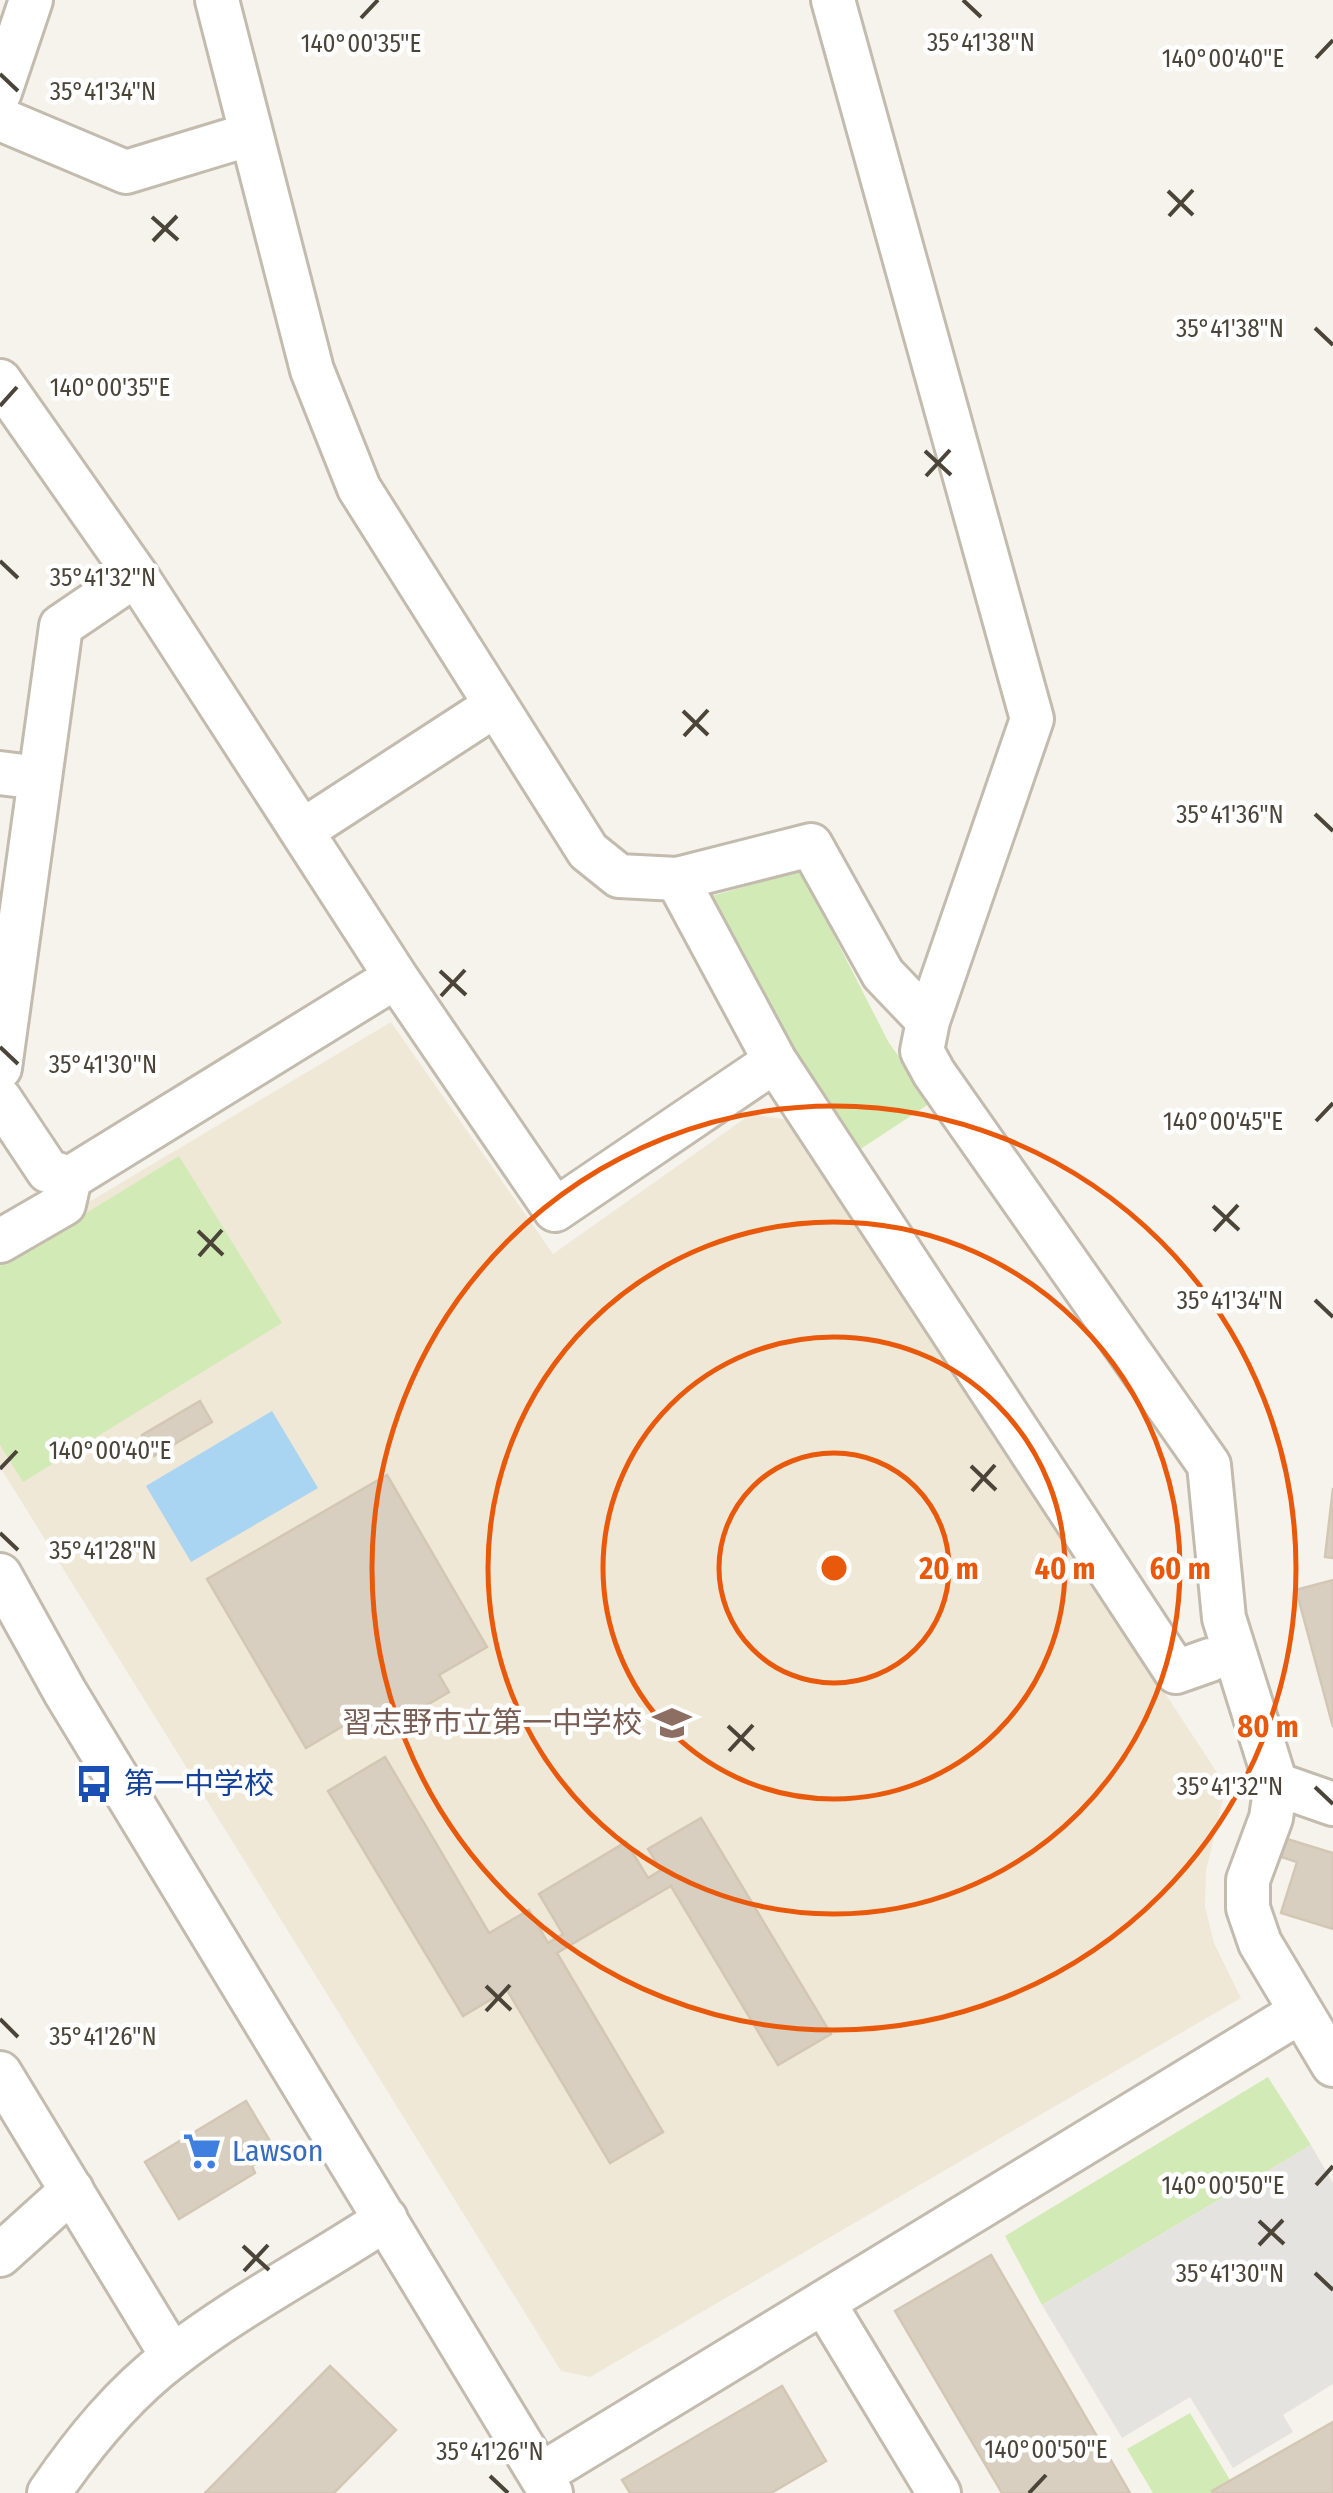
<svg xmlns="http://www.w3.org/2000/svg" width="1333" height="2493" viewBox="0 0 1333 2493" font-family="'Fira Sans Condensed','Noto Sans JP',sans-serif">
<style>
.education{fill:#efe8d6}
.green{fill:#d2eab5}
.parking{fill:#e5e3e0}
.water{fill:#a9d4f2}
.building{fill:#d8cfc1;stroke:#d3c7b4;stroke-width:2.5}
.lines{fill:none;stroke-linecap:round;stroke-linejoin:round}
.minor-casing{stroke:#c2bbae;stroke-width:48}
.minor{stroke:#fff;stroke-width:42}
.ticks{fill:none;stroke:#4b4439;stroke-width:4}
.ring{fill:none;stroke:#e8590c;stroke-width:5}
.labels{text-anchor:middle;stroke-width:9;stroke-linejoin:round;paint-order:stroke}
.education-label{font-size:30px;fill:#785e54;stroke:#fff;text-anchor:end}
.transit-label{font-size:30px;fill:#164399;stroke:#fff;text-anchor:start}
.shop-label{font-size:30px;fill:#366cbe;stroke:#fff;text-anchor:start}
.ticks-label{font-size:25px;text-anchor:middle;fill:#4b4439;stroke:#fff;stroke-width:9;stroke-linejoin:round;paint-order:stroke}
.centre{fill:#e8590c;stroke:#fff;stroke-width:5}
.ring-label{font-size:30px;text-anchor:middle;font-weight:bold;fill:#e8590c;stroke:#fff;stroke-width:9;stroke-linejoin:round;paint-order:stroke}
</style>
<rect width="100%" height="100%" fill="#f6f3ec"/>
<path class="education" d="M391,1022L553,1254L751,1114L788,1120L1226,1786L1206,1871L1205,1906L1214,1943L1241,1998L590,2377L561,2371L0,1467V1255Z"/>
<path class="green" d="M801,871L889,1043L932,1102L856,1152L701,899Z
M179,1156L282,1323L23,1482L0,1445V1266Z
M1268,2077L1311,2145L1042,2305L1005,2236Z
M1190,2413L1230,2480L1333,2422V2493H1153L1127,2449Z"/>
<path class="parking" d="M1311,2145L1333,2183V2384L1283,2415L1293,2432L1233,2468L1190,2397L1122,2438L1042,2305Z"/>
<path class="water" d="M272,1411L318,1488L191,1562L146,1486Z"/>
<path class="building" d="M200,1401L212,1422L154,1456L142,1435Z
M387,1475L487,1647L439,1675L449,1692L377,1734L365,1713L306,1748L207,1579Z
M1333,1488V1558L1325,1557Z
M1333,1580V1727L1296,1590Z
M385,1757L489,1933L529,1910L548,1943L563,1934L539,1894L626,1842L648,1878L661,1870L648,1849L701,1818L831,2034L778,2065L671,1886L557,1953L663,2132L610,2163L507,1990L463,2016L328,1791Z
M1287,1839L1333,1853V1929L1281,1913L1297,1862L1281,1857Z
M246,2101L276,2151L252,2166L255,2173L179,2219L145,2162Z
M991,2255L1130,2493H1002L895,2311Z
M330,2366L396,2430L334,2493H205Z
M782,2386L826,2461L771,2493H630L622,2480Z
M1333,2422V2493H1213L1212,2491Z"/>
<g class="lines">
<g class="minor-casing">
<path id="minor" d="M217,0L312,370L359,488L588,851L619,876L677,879L811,845L883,974L928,1021
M833,0L1032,719L928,1021L922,1051L934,1073L1209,1465L1224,1618L1276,1784L1271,1818L1248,1880V1908L1260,1943L1333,2065
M0,92L31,0
M0,119L126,172L251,134
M0,381L136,575L396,977L555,1210L775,1061
M0,773L40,778
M302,831L496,705
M677,879L775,1061L1176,1672L1210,1660
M0,1068L61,626L136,575
M0,1099L48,1171L70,1178L396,977
M0,1241L64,1204L70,1178
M0,1575L65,1692L551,2493
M1276,1784L1333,1804
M0,2073L172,2356
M0,2255L72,2190
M824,2303L939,2493
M540,2475L1300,2012
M49,2493C84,2442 123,2394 172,2357C239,2305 315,2266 386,2219"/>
</g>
<use href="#minor" class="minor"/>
</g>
<path class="ticks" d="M963,0L981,17M361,18L378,0M1316,58L1333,40M0,74L18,91M1168,191L1193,215M1169,216L1193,190M152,217L178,240M153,241L177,216M1315,328L1333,345M0,406L17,387M925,451L951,475M926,476L950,450M0,561L18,578M683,711L708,735M684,736L708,710M1315,814L1333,831M440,971L466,995M441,996L465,970M0,1047L18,1064M1316,1121L1333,1103M1213,1206L1239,1230M198,1231L223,1255M1214,1231L1238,1205M199,1256L222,1230M1315,1300L1333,1317M971,1466L996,1490M0,1469L17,1451M972,1491L995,1465M0,1533L18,1550M728,1726L754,1750M729,1751L753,1725M1315,1787L1333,1804M486,1986L511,2010M486,2011L510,1985M0,2019L18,2037M1316,2185L1333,2166M1259,2221L1284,2244M1259,2245L1283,2220M243,2246L269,2270M244,2271L268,2245M1315,2273L1333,2290M490,2476L508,2493M1029,2493L1046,2475"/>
<g class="ring">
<circle cx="834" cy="1568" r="115"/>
<circle cx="834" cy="1568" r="231"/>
<circle cx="834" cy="1568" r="346"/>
<circle cx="834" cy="1568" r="462"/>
</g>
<defs>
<g id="school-bare" transform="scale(3)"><path d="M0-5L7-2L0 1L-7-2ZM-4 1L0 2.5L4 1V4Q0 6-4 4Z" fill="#8d6e63" stroke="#fff" stroke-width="2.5" paint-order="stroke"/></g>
<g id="bus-bare" transform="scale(3)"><path d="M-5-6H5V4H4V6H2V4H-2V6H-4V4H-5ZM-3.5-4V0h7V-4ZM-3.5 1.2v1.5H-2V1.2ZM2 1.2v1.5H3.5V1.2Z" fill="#1a4fb4" stroke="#fff" stroke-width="2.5" paint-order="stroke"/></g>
<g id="supermarket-bare" transform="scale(3)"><path d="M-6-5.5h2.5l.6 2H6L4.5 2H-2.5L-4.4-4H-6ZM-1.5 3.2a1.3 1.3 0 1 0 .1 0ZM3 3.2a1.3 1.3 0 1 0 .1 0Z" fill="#3f7fe0" stroke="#fff" stroke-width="2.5" paint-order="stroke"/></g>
</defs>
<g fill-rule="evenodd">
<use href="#school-bare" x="672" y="1723"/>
<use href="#bus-bare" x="94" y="1784"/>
<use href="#supermarket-bare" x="202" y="2151"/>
</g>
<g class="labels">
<g class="education-label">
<text x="642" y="1733">習志野市立第一中学校</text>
</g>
<g class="transit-label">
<text x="124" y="1794">第一中学校</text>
</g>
<g class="shop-label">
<text x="232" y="2161">Lawson</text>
</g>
</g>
<g class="ticks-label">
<text x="981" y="51">35°41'38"N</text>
<text x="361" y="52">140°00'35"E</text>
<text x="1223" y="67">140°00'40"E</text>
<text x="103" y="100">35°41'34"N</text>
<text x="1230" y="337">35°41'38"N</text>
<text x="110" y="396">140°00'35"E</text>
<text x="103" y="586">35°41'32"N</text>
<text x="1230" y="823">35°41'36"N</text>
<text x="103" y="1073">35°41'30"N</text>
<text x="1223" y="1130">140°00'45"E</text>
<text x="1230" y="1309">35°41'34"N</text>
<text x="110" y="1459">140°00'40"E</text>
<text x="103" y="1559">35°41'28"N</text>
<text x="1230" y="1795">35°41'32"N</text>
<text x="103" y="2045">35°41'26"N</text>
<text x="1223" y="2194">140°00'50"E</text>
<text x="1230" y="2282">35°41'30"N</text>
<text x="1046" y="2458">140°00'50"E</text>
<text x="490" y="2460">35°41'26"N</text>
</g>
<circle cx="834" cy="1568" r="15" class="centre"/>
<g class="ring-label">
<text x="949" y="1579">20 m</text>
<text x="1065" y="1579">40 m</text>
<text x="1180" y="1579">60 m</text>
<text x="1268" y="1737">80 m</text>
</g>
</svg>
